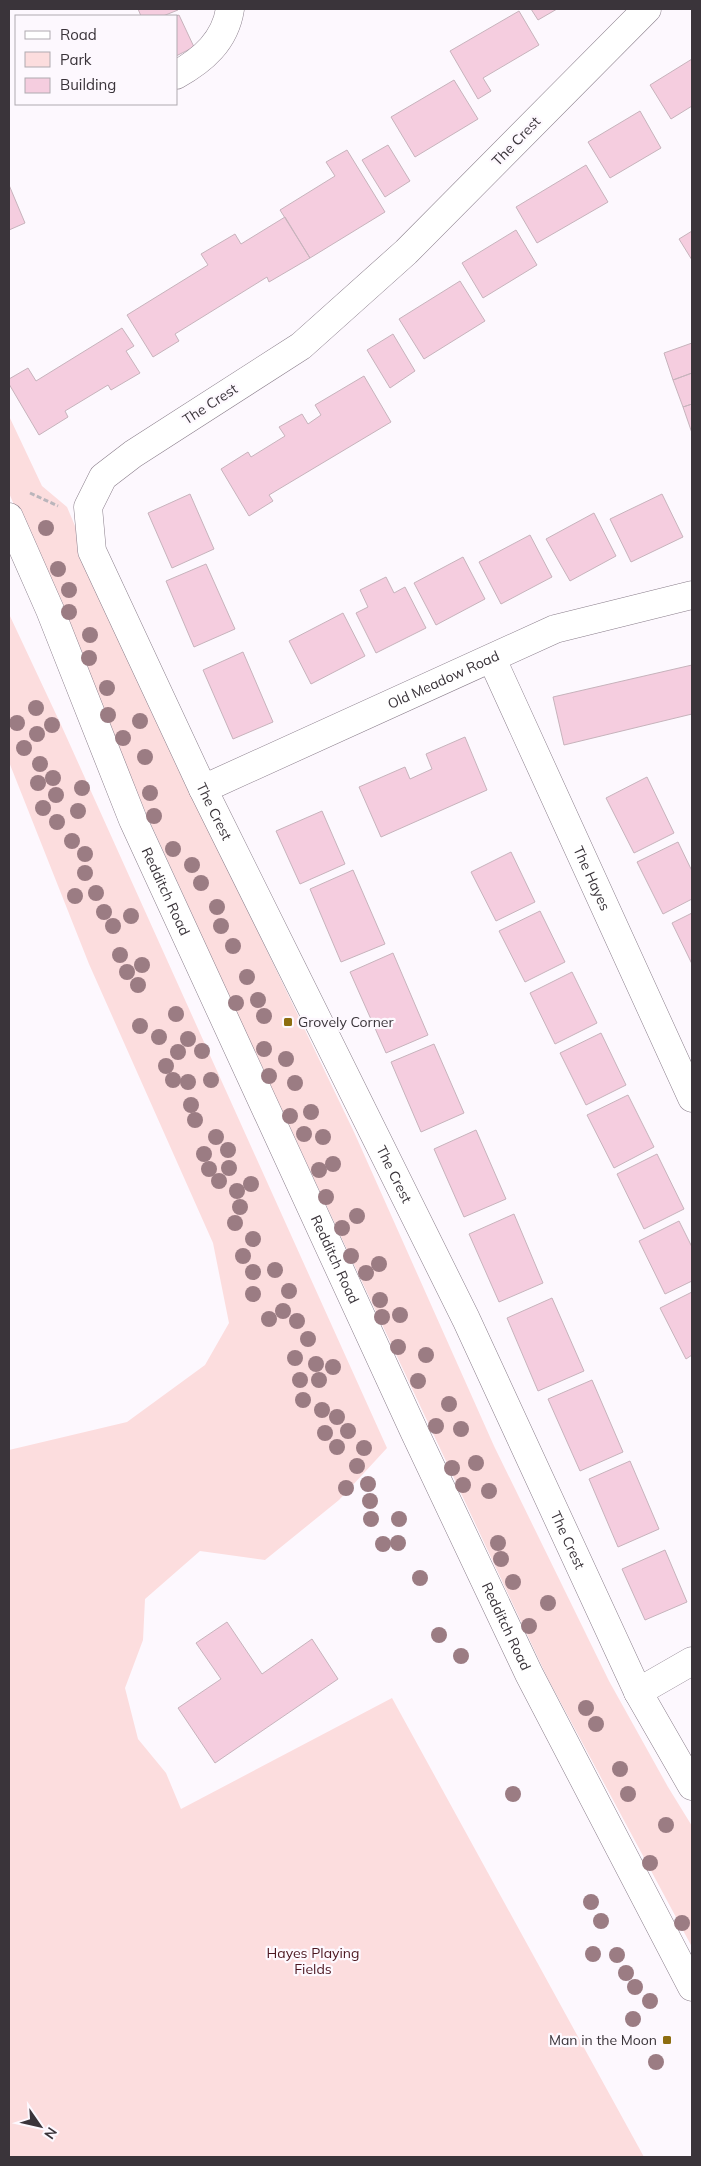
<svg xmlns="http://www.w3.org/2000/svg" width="701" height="2166" viewBox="0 0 701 2166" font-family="Mulish,sans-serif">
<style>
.green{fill:#fcddde}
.building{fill:#f5cddf;stroke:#c7b3bc}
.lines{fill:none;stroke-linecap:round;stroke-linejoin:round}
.minor-casing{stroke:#8a7e8b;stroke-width:29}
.highway-casing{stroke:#8a7e8b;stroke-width:29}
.path{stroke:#bab5bb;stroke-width:3;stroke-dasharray:5 2.5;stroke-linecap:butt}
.minor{stroke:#fff;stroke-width:28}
.highway{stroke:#fff;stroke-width:28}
.tree{fill:#9b7c83}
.poi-dot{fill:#8d6d10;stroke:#fdf8fe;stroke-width:2}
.labels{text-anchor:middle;stroke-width:4.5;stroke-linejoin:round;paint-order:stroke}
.street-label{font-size:14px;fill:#3a343a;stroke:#fdf8fe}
.poi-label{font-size:14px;fill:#3a343a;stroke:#fdf8fe;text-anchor:start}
.park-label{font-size:14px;fill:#4b161f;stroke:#fdf8fe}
</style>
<rect width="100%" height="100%" fill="#fdf8fe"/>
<path class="green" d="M9,416L42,486L67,507L164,736L354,1132L494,1446L609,1681L668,1787L692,1826V1947L547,1677L242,1025L102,716L9,493Z
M9,614L62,727L387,1448L339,1500L265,1560L200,1551L145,1599L143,1640L125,1688L138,1739L166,1773L181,1809L392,1698L644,2157H9V1450L127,1422L205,1365L229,1323L213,1243L89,964L9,762Z"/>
<path class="building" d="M138,9H177L178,10L163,16H141Z
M531,9H557L538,20Z
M519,11L539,45L483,78L491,91L478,99L450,51Z
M179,15L194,47L176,56V16Z
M692,59V106L671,119L650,85Z
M454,80L478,119L415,157L391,117Z
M640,111L661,148L610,178L588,142Z
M388,145L410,181L385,197L362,160Z
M347,150L385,212L310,258L280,210L335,176L326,162Z
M586,165L608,202L537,243L516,207Z
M9,185L25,223L9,230Z
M285,217L310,258L269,282L267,277L175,334L179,341L153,357L127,315L208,265L201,254L235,234L241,244Z
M516,230L537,265L483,298L462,263Z
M692,231V260L679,239Z
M460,281L485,321L424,359L399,319Z
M122,328L134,346L126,351L140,373L111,390L108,385L65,411L68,417L39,435L9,384V379L28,368L36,381Z
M393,334L415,371L390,388L367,350Z
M692,343V373L673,380L664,353Z
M692,373V404L683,407L673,380Z
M364,376L391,422L269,495L273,501L249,516L221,469L248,452L251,457L285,436L279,427L302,414L308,424L321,415L315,405Z
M692,404V433L683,407Z
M190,494L214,549L172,568L148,513Z
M662,494L683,537L631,562L610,519Z
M594,513L616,556L570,581L546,539Z
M530,535L552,577L501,604L479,562Z
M463,557L485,599L436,625L414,583Z
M206,564L235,629L194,647L166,581Z
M386,577L394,593L405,587L426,628L376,653L356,613L368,607L360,590Z
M343,613L365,656L311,684L289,641Z
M243,652L273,722L233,739L203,670Z
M692,665V714L564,745L553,697Z
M465,737L487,790L381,837L359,787L405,767L410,779L432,769L426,754Z
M647,777L674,833L634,853L606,798Z
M322,811L345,864L300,884L276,831Z
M678,842L692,871V899L663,914L637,862Z
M511,852L535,902L496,921L471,872Z
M353,870L385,944L341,962L310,889Z
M540,911L565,962L525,982L499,931Z
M692,913V964L672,923Z
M393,953L428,1035L386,1053L350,972Z
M572,972L597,1023L555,1044L530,993Z
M601,1033L626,1085L586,1105L560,1053Z
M434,1044L464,1113L421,1132L391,1062Z
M628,1095L654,1147L614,1168L587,1115Z
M476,1130L506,1199L464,1217L434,1149Z
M657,1154L684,1209L644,1229L617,1174Z
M514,1214L543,1283L499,1302L469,1234Z
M679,1221L692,1247V1281L665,1294L639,1241Z
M692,1292V1355L686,1359L660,1308Z
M552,1298L584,1371L538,1391L507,1318Z
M592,1380L623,1452L580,1471L548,1399Z
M630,1461L659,1529L618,1547L589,1479Z
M665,1550L687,1602L645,1620L622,1569Z
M227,1622L262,1674L312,1639L338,1679L215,1763L178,1708L221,1679L196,1643Z"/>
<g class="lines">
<g class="minor-casing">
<g id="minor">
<path id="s1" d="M647,9L406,252L301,346L133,454L103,477L88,507L92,551L203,789L466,1319L638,1692L692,1786"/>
<path d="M176,75C203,60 225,41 230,9"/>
<path id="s2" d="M492,659L692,1098"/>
<path id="s3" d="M203,789L555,629L692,595"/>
<path d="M638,1692L692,1661"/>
</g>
</g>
<g class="highway-casing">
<g id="highway">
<path id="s4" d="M9,517L50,610L133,820L414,1431L529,1674L692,1987"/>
</g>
</g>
<path class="path" d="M30,493L58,506"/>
<use href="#minor" class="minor"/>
<use href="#highway" class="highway"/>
</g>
<g class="tree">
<circle cx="46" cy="528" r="8"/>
<circle cx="58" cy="569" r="8"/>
<circle cx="69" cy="590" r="8"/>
<circle cx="69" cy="612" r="8"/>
<circle cx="90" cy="635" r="8"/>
<circle cx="89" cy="658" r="8"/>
<circle cx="107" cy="688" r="8"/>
<circle cx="36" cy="708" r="8"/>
<circle cx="108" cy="715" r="8"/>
<circle cx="140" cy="721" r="8"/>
<circle cx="17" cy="723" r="8"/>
<circle cx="52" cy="725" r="8"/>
<circle cx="37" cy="734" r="8"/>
<circle cx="123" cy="738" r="8"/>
<circle cx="24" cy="748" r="8"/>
<circle cx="145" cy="757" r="8"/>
<circle cx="40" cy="764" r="8"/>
<circle cx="53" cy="778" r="8"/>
<circle cx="38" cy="783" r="8"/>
<circle cx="82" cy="788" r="8"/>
<circle cx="150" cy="793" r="8"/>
<circle cx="56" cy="795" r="8"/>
<circle cx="43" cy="808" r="8"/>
<circle cx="78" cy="811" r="8"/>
<circle cx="154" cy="816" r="8"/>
<circle cx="57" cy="822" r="8"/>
<circle cx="72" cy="841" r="8"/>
<circle cx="173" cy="849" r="8"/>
<circle cx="85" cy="854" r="8"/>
<circle cx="192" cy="865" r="8"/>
<circle cx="85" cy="873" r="8"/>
<circle cx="201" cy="883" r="8"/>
<circle cx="96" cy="893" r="8"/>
<circle cx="75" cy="896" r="8"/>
<circle cx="217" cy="907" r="8"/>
<circle cx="104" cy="912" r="8"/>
<circle cx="131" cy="916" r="8"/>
<circle cx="113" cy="926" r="8"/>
<circle cx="221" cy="926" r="8"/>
<circle cx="233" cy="946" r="8"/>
<circle cx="120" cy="955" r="8"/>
<circle cx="142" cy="965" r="8"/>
<circle cx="127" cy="972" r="8"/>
<circle cx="247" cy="977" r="8"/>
<circle cx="138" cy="985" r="8"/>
<circle cx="258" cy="1000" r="8"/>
<circle cx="236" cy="1003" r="8"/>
<circle cx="176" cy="1014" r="8"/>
<circle cx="264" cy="1016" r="8"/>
<circle cx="140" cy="1026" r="8"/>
<circle cx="159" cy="1037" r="8"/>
<circle cx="188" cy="1039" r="8"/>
<circle cx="264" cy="1049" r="8"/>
<circle cx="202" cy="1051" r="8"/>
<circle cx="178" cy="1052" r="8"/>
<circle cx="286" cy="1059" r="8"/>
<circle cx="166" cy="1066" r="8"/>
<circle cx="269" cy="1076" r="8"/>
<circle cx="173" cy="1080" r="8"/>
<circle cx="211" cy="1080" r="8"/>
<circle cx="188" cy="1082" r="8"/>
<circle cx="295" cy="1083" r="8"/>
<circle cx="191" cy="1105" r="8"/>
<circle cx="311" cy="1112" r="8"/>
<circle cx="290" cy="1116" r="8"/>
<circle cx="195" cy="1120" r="8"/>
<circle cx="304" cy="1134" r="8"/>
<circle cx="216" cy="1137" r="8"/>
<circle cx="323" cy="1137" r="8"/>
<circle cx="228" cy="1150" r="8"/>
<circle cx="204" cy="1154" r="8"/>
<circle cx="333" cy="1164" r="8"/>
<circle cx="229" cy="1168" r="8"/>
<circle cx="209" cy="1169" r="8"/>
<circle cx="319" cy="1170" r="8"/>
<circle cx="219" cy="1181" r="8"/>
<circle cx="251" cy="1184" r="8"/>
<circle cx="237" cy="1191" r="8"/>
<circle cx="326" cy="1197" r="8"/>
<circle cx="240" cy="1207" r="8"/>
<circle cx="357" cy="1216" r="8"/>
<circle cx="235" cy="1223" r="8"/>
<circle cx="342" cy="1228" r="8"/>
<circle cx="253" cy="1239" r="8"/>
<circle cx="243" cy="1256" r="8"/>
<circle cx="351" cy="1256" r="8"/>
<circle cx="379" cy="1264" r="8"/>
<circle cx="275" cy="1270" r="8"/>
<circle cx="253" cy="1272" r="8"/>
<circle cx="366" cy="1273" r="8"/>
<circle cx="289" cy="1291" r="8"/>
<circle cx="253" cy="1294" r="8"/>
<circle cx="380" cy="1300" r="8"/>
<circle cx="283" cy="1311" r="8"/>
<circle cx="400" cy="1315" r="8"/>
<circle cx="382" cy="1317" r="8"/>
<circle cx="269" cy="1319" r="8"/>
<circle cx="297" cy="1321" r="8"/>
<circle cx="308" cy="1339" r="8"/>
<circle cx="398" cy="1347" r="8"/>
<circle cx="426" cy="1355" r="8"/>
<circle cx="295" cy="1358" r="8"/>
<circle cx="316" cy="1364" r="8"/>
<circle cx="333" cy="1367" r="8"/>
<circle cx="300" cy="1380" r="8"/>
<circle cx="319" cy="1380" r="8"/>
<circle cx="418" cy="1381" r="8"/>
<circle cx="303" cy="1400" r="8"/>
<circle cx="449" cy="1404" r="8"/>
<circle cx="322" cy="1410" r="8"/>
<circle cx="337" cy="1417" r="8"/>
<circle cx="436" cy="1426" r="8"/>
<circle cx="461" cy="1429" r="8"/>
<circle cx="348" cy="1431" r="8"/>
<circle cx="325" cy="1433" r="8"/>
<circle cx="337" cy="1447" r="8"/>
<circle cx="364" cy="1448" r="8"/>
<circle cx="476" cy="1463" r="8"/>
<circle cx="357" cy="1466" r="8"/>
<circle cx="452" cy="1468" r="8"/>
<circle cx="368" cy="1484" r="8"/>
<circle cx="463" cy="1485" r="8"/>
<circle cx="346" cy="1488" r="8"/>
<circle cx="489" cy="1491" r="8"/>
<circle cx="370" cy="1501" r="8"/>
<circle cx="371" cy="1519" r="8"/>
<circle cx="399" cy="1519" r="8"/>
<circle cx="398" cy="1543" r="8"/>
<circle cx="498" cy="1543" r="8"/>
<circle cx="383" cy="1544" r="8"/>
<circle cx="501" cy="1559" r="8"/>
<circle cx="420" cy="1578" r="8"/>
<circle cx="513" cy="1582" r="8"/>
<circle cx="548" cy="1603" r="8"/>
<circle cx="529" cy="1626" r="8"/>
<circle cx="439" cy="1635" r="8"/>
<circle cx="461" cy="1656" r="8"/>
<circle cx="586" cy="1708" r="8"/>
<circle cx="596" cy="1724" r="8"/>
<circle cx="620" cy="1769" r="8"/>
<circle cx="513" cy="1794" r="8"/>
<circle cx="628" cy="1794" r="8"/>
<circle cx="666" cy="1825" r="8"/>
<circle cx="650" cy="1863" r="8"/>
<circle cx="591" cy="1902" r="8"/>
<circle cx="601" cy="1921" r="8"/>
<circle cx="682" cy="1923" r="8"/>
<circle cx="593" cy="1954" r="8"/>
<circle cx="617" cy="1955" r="8"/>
<circle cx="626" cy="1973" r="8"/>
<circle cx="635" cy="1987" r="8"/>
<circle cx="650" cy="2001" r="8"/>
<circle cx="633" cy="2019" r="8"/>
<circle cx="656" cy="2062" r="8"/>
</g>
<g class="poi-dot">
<rect x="283" y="1017" width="10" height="10" rx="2.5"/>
<rect x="662" y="2035" width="10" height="10" rx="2.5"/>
</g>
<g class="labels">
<g class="street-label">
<text transform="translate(516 141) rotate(-46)" y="5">The Crest</text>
<text transform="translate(210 404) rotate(-33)" y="5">The Crest</text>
<text dy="5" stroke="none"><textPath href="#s3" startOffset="264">Old Meadow Road</textPath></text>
<text dy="5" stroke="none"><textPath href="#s1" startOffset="1086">The Crest</textPath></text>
<text dy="5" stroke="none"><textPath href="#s2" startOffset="241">The Hayes</textPath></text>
<text dy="5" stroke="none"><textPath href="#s4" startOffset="406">Redditch Road</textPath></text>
<text dy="5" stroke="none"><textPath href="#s1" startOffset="1491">The Crest</textPath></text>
<text dy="5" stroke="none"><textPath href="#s4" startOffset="811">Redditch Road</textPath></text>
<text dy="5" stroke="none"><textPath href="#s1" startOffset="1896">The Crest</textPath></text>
<text dy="5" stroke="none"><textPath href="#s4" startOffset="1216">Redditch Road</textPath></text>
</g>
<g class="poi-label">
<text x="298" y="1027">Grovely Corner</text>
<text x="657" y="2045" text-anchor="end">Man in the Moon</text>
</g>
<g class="park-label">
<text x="313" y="1958">Hayes Playing<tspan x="313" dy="16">Fields</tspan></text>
</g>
</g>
<rect width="701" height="2166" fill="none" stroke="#3a343a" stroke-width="20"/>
<rect x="15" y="15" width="162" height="90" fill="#fdf8fe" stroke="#afaab0"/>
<rect x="25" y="31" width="25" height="8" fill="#ffffff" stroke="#afaab0"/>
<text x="60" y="40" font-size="15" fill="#3a343a">Road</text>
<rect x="25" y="52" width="25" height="15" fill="#fcddde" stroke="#afaab0"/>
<text x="60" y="65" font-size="15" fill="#3a343a">Park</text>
<rect x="25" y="78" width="25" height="15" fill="#f5cddf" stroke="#afaab0"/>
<text x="60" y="90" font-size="15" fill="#3a343a">Building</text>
<g transform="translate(40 2126) rotate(124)" stroke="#fdf8fe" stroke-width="4" paint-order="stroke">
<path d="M0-4L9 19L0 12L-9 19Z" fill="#3a343a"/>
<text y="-8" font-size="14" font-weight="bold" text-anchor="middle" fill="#3a343a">N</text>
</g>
</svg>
